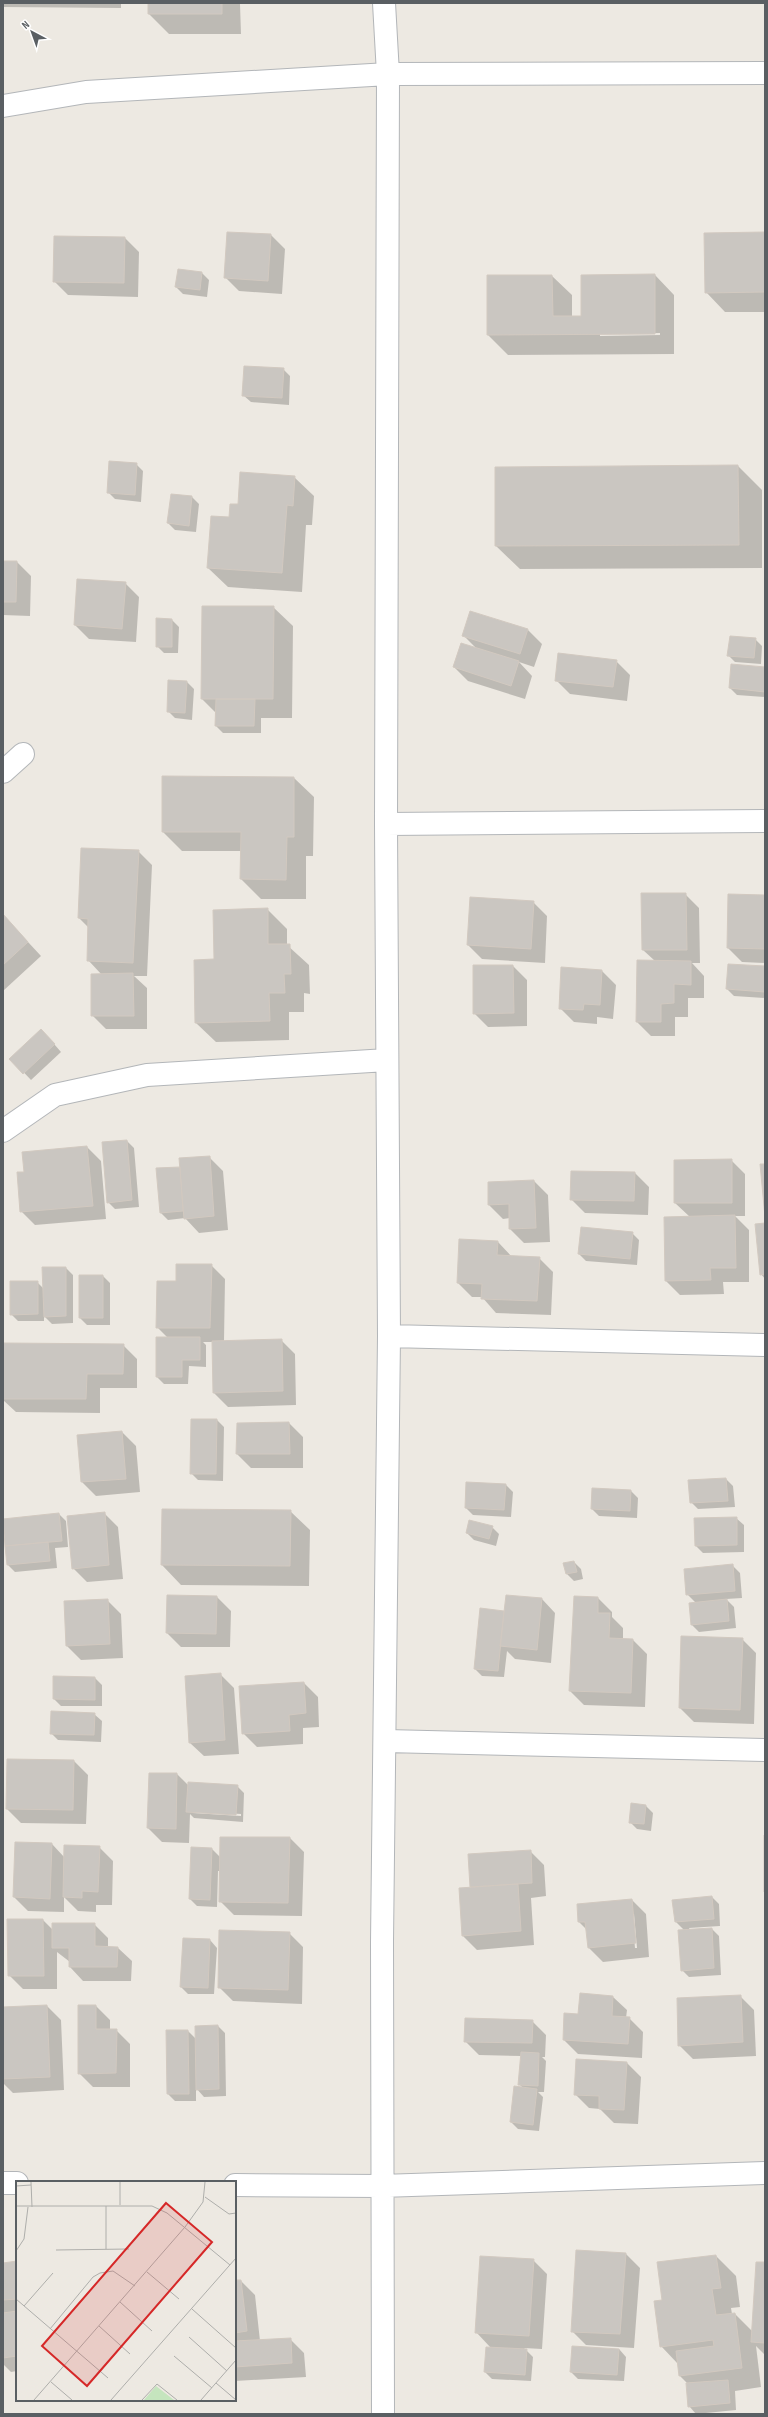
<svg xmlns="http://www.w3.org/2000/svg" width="768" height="2417" viewBox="0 0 768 2417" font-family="'Sofia Sans Condensed',sans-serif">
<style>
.shadow{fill:#0003;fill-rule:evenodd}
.building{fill:#cac6c1;stroke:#d2c9c0}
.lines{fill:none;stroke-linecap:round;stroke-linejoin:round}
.street-casing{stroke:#b3b6b9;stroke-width:24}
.street{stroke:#fff;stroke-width:22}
.inset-road{fill:none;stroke:#aeaeab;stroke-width:1}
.view{fill:#d62828;fill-opacity:0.15;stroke:#d62828;stroke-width:2}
.inset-edge{fill:none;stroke:#5a5f63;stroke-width:2}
</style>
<rect width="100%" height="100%" fill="#ede9e2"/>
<path class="shadow" d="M3,3H121V8L3,7Z
M149,3H245L240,4L241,34H169L149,14Z
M765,233V312H725L706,292Z
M271,235L285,249L282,294L239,291L225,277Z
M125,238L139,252L138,297L68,295L54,281Z
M202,273L209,280L207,297L183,294L176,287Z
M655,275L674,295V354L508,355L488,335V276H552L572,295V317H582ZM660,333V335L600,336V334Z
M283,369L290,376L289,405L251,402L243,395Z
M136,464L143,471L141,502L115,499L108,492Z
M738,466L762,490V568L520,569L496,546Z
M294,477L314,496L312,525H306L302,592L228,587L208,568L229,518L239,505Z
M192,497L199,504L196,532L175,530L168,523Z
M3,562H17L31,576L30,616L3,615Z
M125,583L139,597L136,642L89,639L75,625Z
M273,607L293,626L292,718H261V733H223L216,726V713L202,699Z
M172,620L179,627L178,653H164L157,646Z
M528,630L542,644L534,667L519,662L532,676L525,699L468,681L454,667L477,649L463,635Z
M755,639L762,646L761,664L735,662L728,655Z
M616,661L630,675L627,701L570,694L556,680Z
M765,668V697L737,695L730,688Z
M187,682L194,689L192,720L175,718L168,711Z
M294,778L314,797L313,856H306V899H261L241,879L242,851H182L163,832Z
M138,851L152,865L147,976H134L147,988V1029H106L92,1015L102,975L88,960L89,928L79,918Z
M685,894L699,908L700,963H692L704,976V998H688V1017H675V1036H651L637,1022L655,961L643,950Z
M765,896V963L742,962L728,948Z
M533,902L547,916L545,963L482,959L468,945Z
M267,909L287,929V945L309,965L310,994L304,993V1012H289V1040L216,1042L196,1023L215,960Z
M3,915L41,956L3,991Z
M474,966H513L527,980V1026L488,1027L474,1013Z
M765,967V998L734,996L727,989Z
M602,971L616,985L613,1019L597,1017V1024L574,1022L560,1008Z
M48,1037L61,1052L31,1080L11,1059Z
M127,1141L134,1148L139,1207L115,1209L108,1202Z
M87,1147L101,1161L106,1219L35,1225L21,1211L25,1173Z
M209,1157L223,1171L228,1230L199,1233L185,1218L168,1220L161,1213L179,1168Z
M731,1160L745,1174V1216H735L749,1230V1282H723L724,1294L680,1295L666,1281L690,1217L675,1203Z
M572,1172L635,1173L649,1187L648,1215L585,1213L571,1199Z
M534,1181L548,1195L550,1242L524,1243L510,1229V1218L503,1219L489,1205V1183Z
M765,1224V1279L761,1274Z
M581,1229L632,1233L639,1240L637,1265L586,1261L579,1254Z
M498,1242L512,1257L539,1258L553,1272L551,1315L496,1313L482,1297H472L458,1283Z
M211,1265L225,1279L224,1341L281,1340L295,1354L296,1405L228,1407L214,1393L213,1342H203L206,1345V1367L189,1366L188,1384H164L157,1377L168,1338L157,1327L177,1282Z
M66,1268L73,1275V1323L52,1324L44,1316V1321H18L11,1314L37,1282L44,1289Z
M103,1276L110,1283V1325H87L80,1318Z
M3,1344L123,1345L137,1359V1388H100V1413L16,1412L3,1400Z
M217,1420L224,1427L223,1481L198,1480L191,1473Z
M289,1423L303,1437V1468H251L237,1454Z
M122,1432L136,1446L140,1492L96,1496L82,1482Z
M726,1479L733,1486L735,1507L698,1509L691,1502Z
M506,1485L513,1492L511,1517L473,1515L466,1508Z
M631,1491L638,1498L637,1518L599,1516L592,1509Z
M162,1510L290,1511L310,1530L309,1586L181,1585L162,1565Z
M104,1513L118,1527L123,1579L87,1582L73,1568Z
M59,1514L66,1521L68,1547L55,1548L57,1568L15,1572L8,1565L3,1520Z
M736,1518L744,1525V1552L703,1553L696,1546Z
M492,1527L499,1534L496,1546L474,1540L467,1533Z
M574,1562L581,1569L583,1579L574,1581L567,1574Z
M733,1566L740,1573L742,1598L726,1599L734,1607L736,1628L699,1632L692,1625L690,1604L696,1603L687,1594Z
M217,1597L231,1611L230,1647H181L167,1633Z
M575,1597L598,1598L612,1612V1617L623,1628V1640H633L647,1654L645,1707L584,1705L570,1691Z
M542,1599L555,1613L551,1663L515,1659L507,1651L504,1677L482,1676L475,1669L503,1612L505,1614Z
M107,1600L121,1614L123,1658L81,1660L67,1646Z
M682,1637L742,1639L756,1653L754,1724L694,1722L680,1708Z
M220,1674L234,1688L239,1754L204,1756L190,1743Z
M54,1677L95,1678L102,1685V1706H61L54,1699Z
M304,1683L318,1697L319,1727L303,1728V1744L257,1747L243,1733Z
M94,1714L102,1721L101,1742L58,1740L51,1733Z
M74,1761L88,1775L86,1824L21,1823L7,1809Z
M150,1774H177L189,1786H237L244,1793L243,1822L194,1818L190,1814L189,1843L162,1842L148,1828ZM193,1811L241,1814V1816L193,1813Z
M631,1804L646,1806L653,1813L651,1831L637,1829L630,1822Z
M290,1838L304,1852L302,1916L234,1915L220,1901V1871H218L217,1907L197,1906L190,1899L192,1848L212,1849L220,1857Z
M52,1844L65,1858L99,1847L113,1861L112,1905H96V1912L78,1911L64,1897V1912L28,1911L14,1897Z
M530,1851L544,1865L546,1896L531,1898L534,1945L477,1950L463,1936L471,1888L469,1855Z
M712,1897L719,1904L720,1926L689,1928L690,1930L712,1929L719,1936L721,1975L689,1977L682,1970L684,1930L676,1922Z
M632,1900L646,1914L649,1957L603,1962L589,1948L587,1930L579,1922L578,1905ZM632,1914H634L637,1948H635Z
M43,1920L53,1930L94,1924L108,1938V1947L118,1948L132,1961L131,1981H83L70,1967V1962L57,1952V1989H23L9,1975Z
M289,1933L303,1947L302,2004L233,2001L219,1987Z
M210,1940L217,1948L214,1994H188L181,1987Z
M740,1996L754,2010L756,2056L693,2059L679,2045Z
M613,1997L627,2010L626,2018H629L643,2032L642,2058L578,2054L564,2040L579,2015Z
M47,2006L61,2020L64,2090L13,2093L3,2083V2008Z
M79,2006H96L110,2020V2030H116L130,2044V2087H93L79,2073Z
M532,2021L546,2035L545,2057H542L546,2061L544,2092H538L543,2097L539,2131L518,2129L511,2122L523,2088L519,2084L521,2056L479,2055L465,2041Z
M218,2026L225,2033L226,2096L204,2097L196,2088V2101H175L168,2094L188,2031L197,2040Z
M627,2063L641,2077L638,2124L614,2123L600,2109L589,2108L575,2094Z
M626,2254L640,2268L634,2348L586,2345L572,2331Z
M716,2256L736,2276L740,2307L731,2308L732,2314H735L752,2331L765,2263V2355L756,2346L761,2387L735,2391L736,2410L696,2414L689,2406L687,2383L680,2376L678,2364L661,2346L663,2301Z
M533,2260L547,2274L542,2349L524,2348L533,2357L531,2381L492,2379L485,2372L491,2348L476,2332Z
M17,2262V2371L11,2372L3,2364V2264Z
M235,2281H241L255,2295L260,2341L290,2339L304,2353L306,2377L235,2381Z
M619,2349L626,2357L624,2381L578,2379L571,2372Z"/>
<path class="building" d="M148,3H222V14H148Z
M227,232L271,234L268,281L224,278Z
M765,232V292L705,293L704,233Z
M54,236L125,237L124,283L53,282Z
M178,269L202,272L200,290L175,287Z
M655,274V334L487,335V275H552L553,316H581V275Z
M244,366L284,368L282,398L242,396Z
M109,461L137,463L135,495L107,493Z
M738,465L739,545L495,546V467Z
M240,472L295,476L293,506L287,505L282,573L207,568L211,516L229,517L230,504H238Z
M171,494L192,496L189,526L167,523Z
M3,561H17L16,602H3Z
M77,579L126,582L122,629L74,625Z
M202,606H274L273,699H201Z
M470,611L528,629L520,654L462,636Z
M156,618L172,619V647H156Z
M730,636L756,638L754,658L727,656Z
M461,643L519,661L511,686L453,667Z
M558,653L617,660L613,687L555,681Z
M731,664L765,667V692L729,688Z
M168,680L187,681L185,713L167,712Z
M216,699H255L254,726H215Z
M162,776L294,777V837H287L286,880L240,879L241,832H162Z
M81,848L139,850L133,963L87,961L88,919L78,918Z
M641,893H686L687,950H642Z
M728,894L765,895V949L727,948Z
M470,897L534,901L531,949L467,945Z
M268,908V944H290L291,974H284L285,993H269L270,1021L195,1023L194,960L214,959L213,910Z
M3,914L28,942L3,965Z
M637,960L691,961V985L674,984V1003L661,1004V1022H636Z
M728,964L765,966V992L726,989Z
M473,965H513L514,1013L473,1014Z
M561,967L602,970L600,1005L584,1004L583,1010L559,1009Z
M133,973L134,1016H91V974Z
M41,1029L55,1044L23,1074L9,1059Z
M127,1140L132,1200L107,1203L102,1142Z
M87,1146L93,1206L20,1212L17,1172H24L22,1152Z
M210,1156L214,1216L184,1219L179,1158Z
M732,1159V1203H674V1160Z
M760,1164H765V1217Z
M180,1167L183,1211L160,1213L156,1168Z
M571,1171L635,1172L634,1201L570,1200Z
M534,1180L536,1228L509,1229V1204L488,1205V1182Z
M735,1215L736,1268H710L711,1280L665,1281L664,1217Z
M765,1223V1274L760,1275L755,1224Z
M581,1227L633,1232L630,1259L578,1254Z
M459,1239L498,1241L497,1255L540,1257L537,1301L481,1299L482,1284L457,1283Z
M176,1264H212L210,1328H156L157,1281H176Z
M42,1267H66V1316L44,1317Z
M79,1275H103V1318H79Z
M10,1281H38V1314L10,1315Z
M156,1337H200V1360H182V1377H156Z
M282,1339L283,1391L213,1393L212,1341Z
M3,1343L124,1344L123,1374H87L86,1399H3Z
M191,1419H217L216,1474H190Z
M289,1422L290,1454H236L237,1423Z
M122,1431L126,1479L81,1482L77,1435Z
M726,1478L728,1501L690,1503L688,1480Z
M466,1482L506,1484L504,1510L465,1508Z
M592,1488L631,1490L630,1511L591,1509Z
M162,1509L291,1510L290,1566L161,1565Z
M105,1512L109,1565L72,1569L67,1516Z
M59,1513L62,1541L5,1546L3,1519Z
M737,1517V1545L695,1546L694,1518Z
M469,1520L493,1526L489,1539L466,1533Z
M48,1542L50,1561L7,1565L5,1546Z
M574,1561L577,1572L566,1574L563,1563Z
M733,1564L735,1591L686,1595L684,1569Z
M167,1595L217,1596L216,1634L166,1633Z
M506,1595L542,1598L537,1650L500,1646Z
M574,1596L598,1597V1613H610L609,1638L633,1639L631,1693L569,1691Z
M108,1599L110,1644L66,1646L64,1601Z
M727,1599L729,1621L691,1625L689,1603Z
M480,1608L504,1611L498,1671L474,1669Z
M681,1636L743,1638L740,1710L679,1708Z
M221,1673L225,1740L189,1743L185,1676Z
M53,1676L95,1677V1700L53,1699Z
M304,1682L306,1713L289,1715L290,1731L242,1734L239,1686Z
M51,1711L95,1713L94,1735L50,1734Z
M7,1759L74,1760L73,1810L6,1809Z
M149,1773H177L176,1829L147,1828Z
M188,1782L238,1785L236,1815L186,1812Z
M631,1803L646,1805L644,1824L629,1823Z
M764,1835H765V1892H764Z
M220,1837H290L288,1903L219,1902Z
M15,1842L52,1843L50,1899L13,1897Z
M64,1845L100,1846L98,1892L82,1891V1898L63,1897Z
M191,1847L212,1848L210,1900L189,1899Z
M531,1850L532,1883L470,1887L468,1854Z
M518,1884L521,1931L462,1936L459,1888Z
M712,1896L714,1919L675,1922L672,1900Z
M632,1899L636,1943L588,1948L585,1922H578L577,1904Z
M7,1919H43L44,1976H8Z
M52,1923H95V1946L118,1947L117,1967H69V1948H52Z
M712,1928L714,1968L681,1971L678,1930Z
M219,1930L290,1932L288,1990L218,1988Z
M183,1938L210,1939L208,1988L180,1987Z
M580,1993L613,1996L612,2016L630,2017L628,2044L563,2040L564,2013L578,2014Z
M741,1995L743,2042L678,2046L677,1998Z
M47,2005L50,2077L3,2079V2007Z
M78,2005H96V2029H117L116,2073L78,2074Z
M465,2018L533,2020L532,2043L464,2042Z
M218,2025L219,2089L196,2090L195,2026Z
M166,2030H188L189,2094H167Z
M521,2052L539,2053L538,2086L518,2085Z
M576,2059L627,2062L624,2110L599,2109V2096L574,2095Z
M514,2086L537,2089L533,2125L510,2122Z
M576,2250L626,2253L620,2334L571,2332Z
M716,2255L721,2288L712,2289L716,2315L735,2313L742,2368L679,2376L676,2351L714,2346L713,2340L660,2347L654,2301L662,2300L657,2262Z
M480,2256L534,2259L529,2336L475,2333Z
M17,2261V2299L3,2300V2263Z
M756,2262H765V2343L751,2342Z
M235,2280H241L247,2331L235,2333Z
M17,2311V2356L3,2358V2313Z
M291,2338L292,2363L235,2367V2341Z
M572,2346L619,2349L617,2375L570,2372Z
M486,2347L527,2349L525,2375L484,2372Z
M728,2380L730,2403L688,2407L686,2383Z"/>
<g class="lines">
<g class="street-casing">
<path id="street" d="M3,106L86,92L388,74L765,73
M3,772L23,754
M386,824L765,821
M3,1131L55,1095L147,1075L387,1060
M389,1336L765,1345
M386,1741L765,1750
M3,2183H17
M235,2185L381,2186L765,2173
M383,2414L382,1942L389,1336L386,824L388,74L384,3"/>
</g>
<use href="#street" class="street"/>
</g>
<g transform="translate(16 2181)">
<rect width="220" height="220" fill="#ede9e2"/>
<path d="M140,205L158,219H128Z" fill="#c5e5be"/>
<path class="inset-road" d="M15,1L16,26M104,1V24M0,5L15,4M189,16L213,33L220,32M0,25H136L151,32L214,84M90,25V68M40,69L113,68M0,70L8,58L12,26M131,91L163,118M0,118L92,197M104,121L136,150M8,125L37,92M176,128L220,167M83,145L114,173M34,148L77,96L84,92L97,90L119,105M173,156L211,190M158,175L196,207M35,201L56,219M200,202L220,219M18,219L169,46L187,21L189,1M95,219L220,77M126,219L141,203L161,219M185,219L220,179"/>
<path class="view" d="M150,22L196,61L71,205L26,165Z"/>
<rect width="220" height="220" class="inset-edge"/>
</g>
<rect width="768" height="2417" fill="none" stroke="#5a5f63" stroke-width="8"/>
<g transform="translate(32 32) rotate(319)" stroke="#ffffff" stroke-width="3" paint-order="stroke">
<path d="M0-3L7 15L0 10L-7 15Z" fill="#5a5f63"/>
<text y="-6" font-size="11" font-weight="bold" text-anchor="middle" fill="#5a5f63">N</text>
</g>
</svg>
